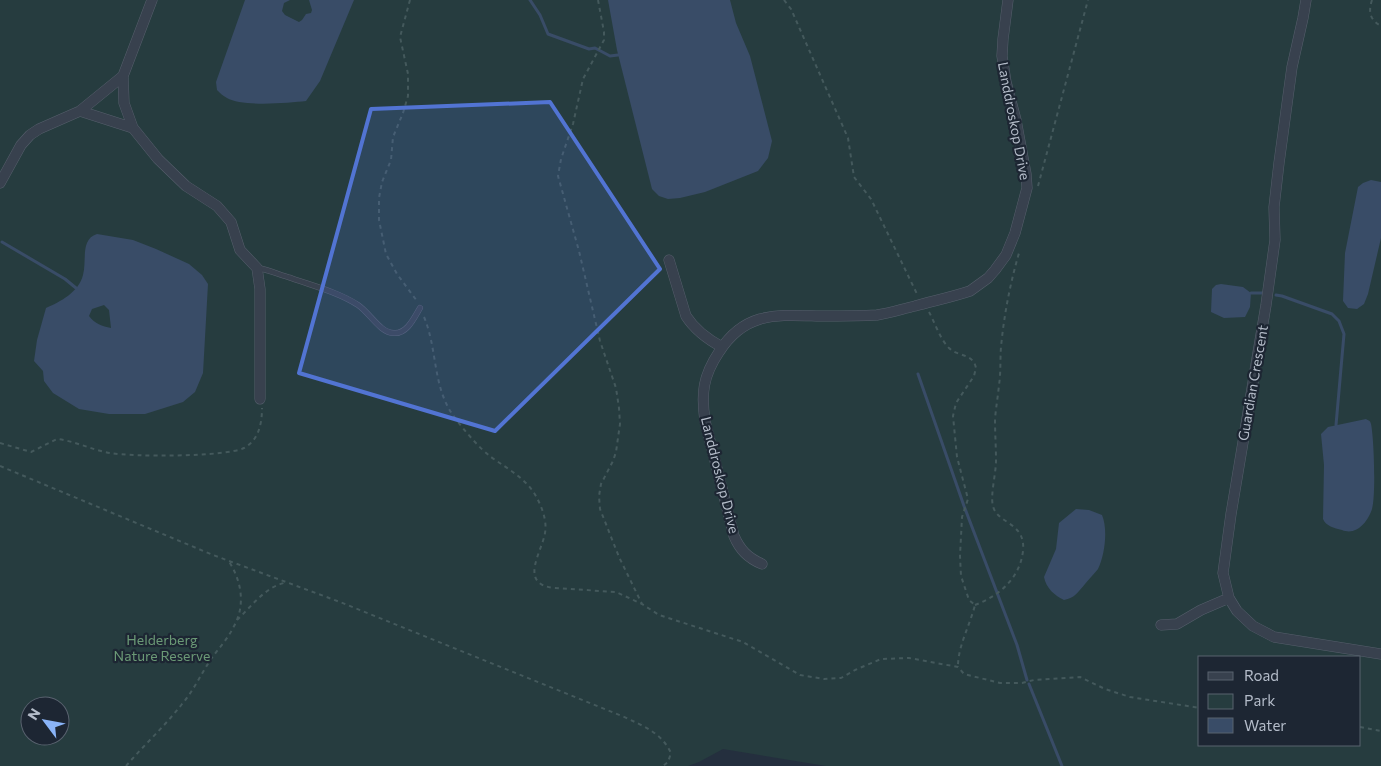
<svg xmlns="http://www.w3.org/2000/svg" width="1381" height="766" viewBox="0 0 1381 766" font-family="Commissioner,sans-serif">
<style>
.green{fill:#263c3f;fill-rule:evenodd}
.water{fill:#394c67;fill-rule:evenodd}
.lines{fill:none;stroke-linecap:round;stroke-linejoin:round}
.stream{stroke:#394c67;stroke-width:3}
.service-casing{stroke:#565f6c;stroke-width:6}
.minor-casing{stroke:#565f6c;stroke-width:11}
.path{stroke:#44595c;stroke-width:2;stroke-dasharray:4 4;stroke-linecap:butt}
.service{stroke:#38414e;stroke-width:5}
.minor{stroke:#38414e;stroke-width:10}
.marked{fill:#5274d3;fill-opacity:0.2;stroke:#5274d3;stroke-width:4;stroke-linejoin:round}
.labels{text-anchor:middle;stroke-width:4.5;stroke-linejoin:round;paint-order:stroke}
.street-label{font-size:14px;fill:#b4bcc9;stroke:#1d2633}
.park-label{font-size:14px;fill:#6b9a76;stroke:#1d2633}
</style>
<rect width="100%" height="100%" fill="#242f3e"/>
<path class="green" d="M0,0H1381V766H826L723,749L699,762L688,766H0ZM1200,657H1360V745H1200ZM30,706H60V736H30Z"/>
<path class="water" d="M245,0H290L284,3L282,11L285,15L299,22L302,20L306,14L311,13L312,10L309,0H354L320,81L306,101C288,103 242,107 227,98C223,96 220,93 217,90L216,82Z
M608,0H730L736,23L750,56L772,141L768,158L758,171L705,192L680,198L668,199L659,196L652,189L617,50Z
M1371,180L1381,182V238L1368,294L1364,304L1357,309L1348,308L1343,301L1345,253L1358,187L1363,183Z
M97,234L133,240L156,249L189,264L202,275L208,284L203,373L195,392L183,402L145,414H109L79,409L53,393L44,381L43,371L34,361L37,340L46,308C60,302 79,292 83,275C87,261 80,239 97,234ZM104,305L109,310L111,328C102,326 95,324 89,316L92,309Z
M1221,284L1243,287L1251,293L1250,307L1245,317L1224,318L1211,312L1212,289L1216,285Z
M1366,419C1369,421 1370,420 1371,424C1374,438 1376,495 1372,509C1368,522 1356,536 1342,530C1334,528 1326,526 1323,519L1324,465L1321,434L1328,427Z
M1076,509L1089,510L1102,515C1108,529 1105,555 1098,569C1094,574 1089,579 1085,584C1078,592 1075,598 1064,600C1055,596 1046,588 1044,577L1056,549L1059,523Z"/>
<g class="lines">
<path class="stream" d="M530,0L540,15L548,34L589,49L595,48L610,56L618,55
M2,242L65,279L76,288
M1251,293H1264
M1276,295L1282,296L1332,314L1339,321L1344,334L1336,425
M918,374L964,506L1017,645L1027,680
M1029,684L1062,766"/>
<g class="service-casing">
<path id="service" d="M258,268C269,270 280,275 291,278C313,286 338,292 358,305C370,313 380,333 394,333C407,334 414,318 420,308"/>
</g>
<g class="minor-casing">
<path id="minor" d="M152,0L123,76L124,103L133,128L158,159L186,186L217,206L231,222L240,250L257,268L260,289V399
M1306,0L1303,18L1292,67L1279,163L1274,207L1275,240L1266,305L1231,514L1223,573L1229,598L1237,611L1253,626L1274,637L1381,654
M80,111L133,128
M0,183L21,145L30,135L39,129L80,111L123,76
M669,260L686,316C695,330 707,339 722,347
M762,564C748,558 740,550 734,536L705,421C701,393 703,376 719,352C745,311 777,315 820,316C839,316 858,316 877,315C890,313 902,309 915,306C933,301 952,297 970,291L988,278L995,270L1006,255L1015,233L1027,188L1026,174L1016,120L1006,82L1002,56L1003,39L1008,0
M1161,625L1177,624L1201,610L1229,598"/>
</g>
<path class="path" d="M410,0L400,37L408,74V96L403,113L393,137L391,160L382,182L379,198V220L386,254L397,274L417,301
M598,0L604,32V40L583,79L573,124L561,159L558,176L579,251L600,341L616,388L619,408L620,424L616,452L613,461L601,484L599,496L600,509L619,557L642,604
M784,0L791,9L848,138L854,177L871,199L917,294
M1372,0C1368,12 1370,20 1381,26
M1038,186L1088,0
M929,312C935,323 940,339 949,348C958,357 973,353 976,368L974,376L956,403L953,416L957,457L968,499L962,517L960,556L961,576L969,600L975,605C970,625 958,646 958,666
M424,317C438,350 432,388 455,418C464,430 479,448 491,457C509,470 528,479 538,500C543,510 547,522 545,533C542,552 518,584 554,588L616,592L642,604L659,615L743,642L800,675L824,679L841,678L855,670L881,659L909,658L958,667L964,674L1000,683H1022L1034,680L1080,677L1105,689L1130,697L1200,708
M0,443L31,452L57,439C75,441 92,450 110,453C131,457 227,457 244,448C259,440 262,423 262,408
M0,466L213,555L340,602L622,716C643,726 661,732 671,753L668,762L663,766
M975,605C999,596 1020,578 1023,551C1026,522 997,524 993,506C990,496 996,473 996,461C996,447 995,433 995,419C996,407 998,396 999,385C1001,372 1000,359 1001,347C1004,315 1010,284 1019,253
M237,620C252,606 264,588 284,583
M1360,727L1381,731
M126,766C144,745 165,726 182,704C194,690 201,674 211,659C218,649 227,640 233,628C246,606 242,581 228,560"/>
<use href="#service" class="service"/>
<use href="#minor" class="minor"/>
</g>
<path class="marked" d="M550,102L660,269L495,431L299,373L371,109Z"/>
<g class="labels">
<g class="street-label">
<text transform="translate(1014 121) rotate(79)" y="5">Landdroskop Drive</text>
<text transform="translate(1253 383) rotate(-80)" y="5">Guardian Crescent</text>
<text transform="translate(720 475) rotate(76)" y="5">Landdroskop Drive</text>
</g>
<g class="park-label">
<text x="162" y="645">Helderberg<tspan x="162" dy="16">Nature Reserve</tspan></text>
</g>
</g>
<rect x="1198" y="656" width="162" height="90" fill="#1d2633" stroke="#59626f"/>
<rect x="1208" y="672" width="25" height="8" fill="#38414e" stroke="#59626f"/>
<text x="1244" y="681" font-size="15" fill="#b4bcc9">Road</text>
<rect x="1208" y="694" width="25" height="15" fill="#263c3f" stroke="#59626f"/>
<text x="1244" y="706" font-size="15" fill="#b4bcc9">Park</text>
<rect x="1208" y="718" width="25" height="15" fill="#394c67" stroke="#59626f"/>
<text x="1244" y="731" font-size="15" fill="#b4bcc9">Water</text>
<g transform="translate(45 721) rotate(302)"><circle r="24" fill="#1d2633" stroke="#59626f"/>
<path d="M0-4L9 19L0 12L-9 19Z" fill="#8ab4f8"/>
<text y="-8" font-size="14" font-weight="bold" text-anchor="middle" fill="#b4bcc9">N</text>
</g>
</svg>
